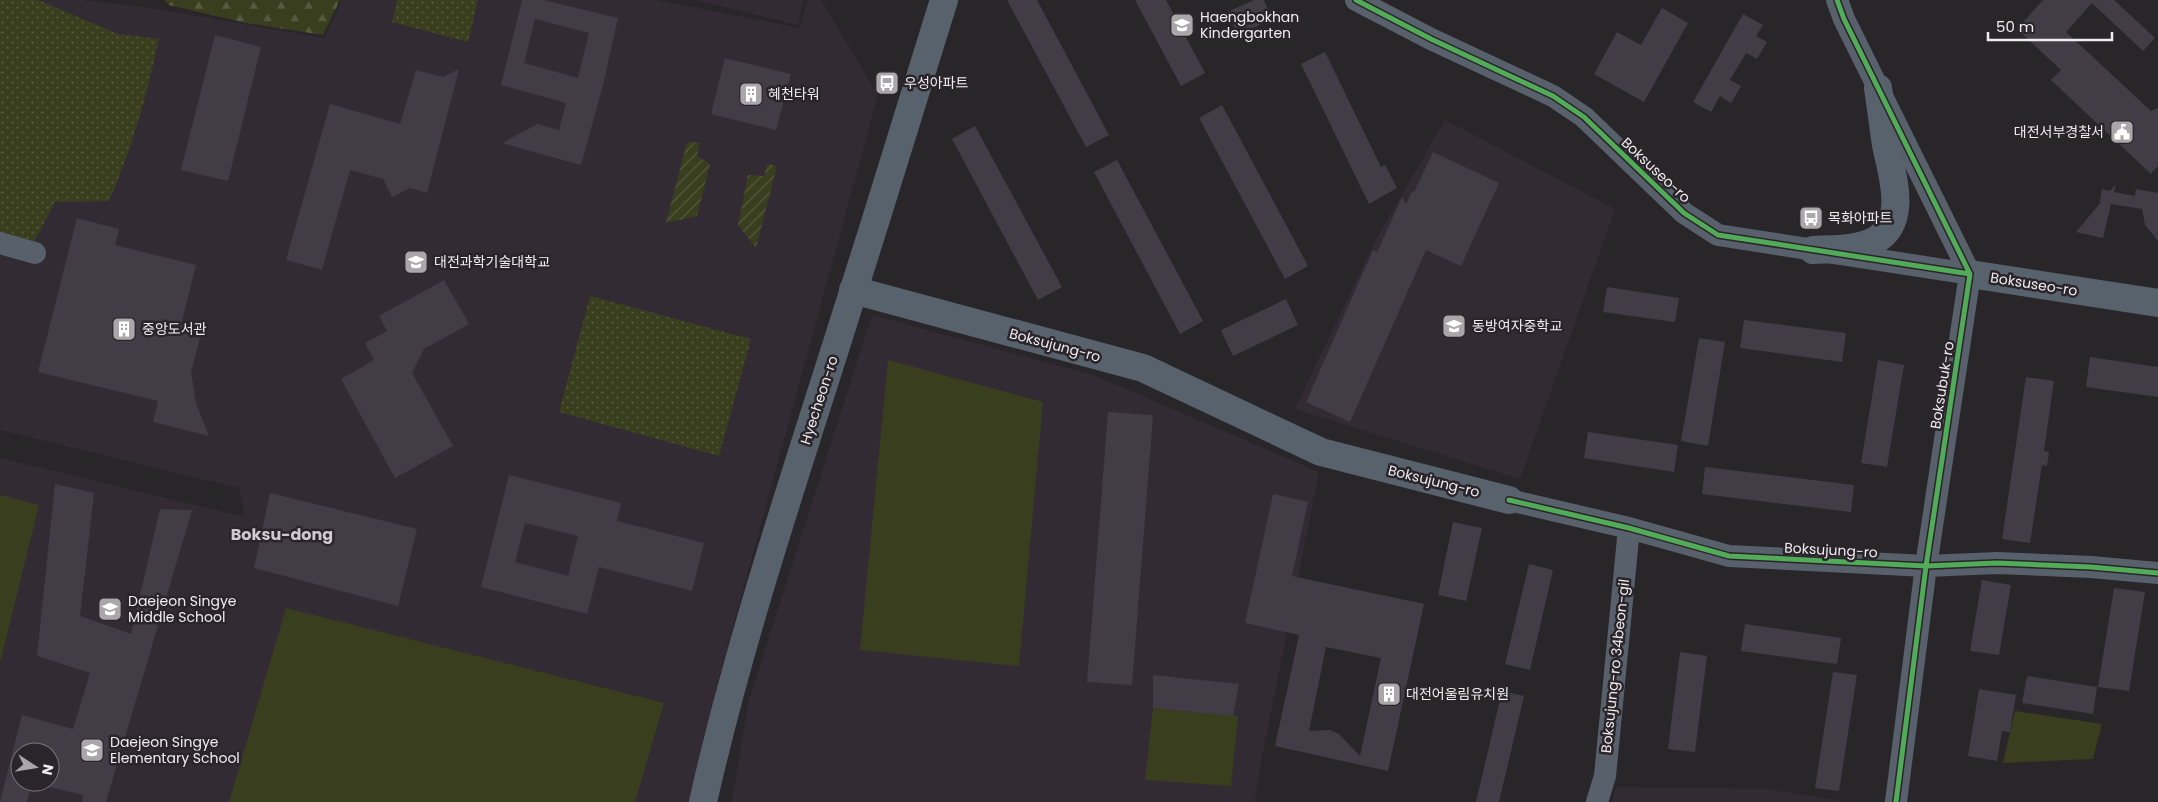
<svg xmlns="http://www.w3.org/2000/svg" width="2158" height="802" viewBox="0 0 2158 802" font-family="Poppins,'Noto Sans KR',sans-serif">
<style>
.built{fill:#332b34;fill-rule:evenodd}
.grass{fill:url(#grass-dots)}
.forest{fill:url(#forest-firs)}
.garden{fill:url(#garden-furrows)}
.pitch{fill:#393e1e}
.building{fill:#423c47;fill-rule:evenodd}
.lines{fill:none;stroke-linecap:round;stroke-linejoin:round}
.minor{stroke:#58616b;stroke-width:22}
.major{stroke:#58626c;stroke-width:28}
.cycleway-casing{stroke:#2a252a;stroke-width:8}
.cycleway{stroke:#51ab58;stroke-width:5}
.labels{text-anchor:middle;stroke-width:5;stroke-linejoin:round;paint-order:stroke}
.poi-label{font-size:14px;fill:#efebef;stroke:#2a252a;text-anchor:start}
.street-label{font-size:14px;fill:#efebef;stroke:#2a252a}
.quarter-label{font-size:16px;font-weight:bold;fill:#d0c9d0;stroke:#2a252a}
</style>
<defs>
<pattern id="grass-dots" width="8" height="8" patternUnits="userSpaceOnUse" patternTransform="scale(1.25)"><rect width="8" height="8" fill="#393e1e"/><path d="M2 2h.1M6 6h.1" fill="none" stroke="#565a3f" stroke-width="1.8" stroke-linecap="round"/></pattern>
<pattern id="forest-firs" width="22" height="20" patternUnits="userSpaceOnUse" patternTransform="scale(1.25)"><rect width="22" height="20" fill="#393e1e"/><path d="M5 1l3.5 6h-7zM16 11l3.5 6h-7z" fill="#565a3f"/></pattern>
<pattern id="garden-furrows" width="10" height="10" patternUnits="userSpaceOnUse" patternTransform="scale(1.25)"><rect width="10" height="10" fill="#393e1e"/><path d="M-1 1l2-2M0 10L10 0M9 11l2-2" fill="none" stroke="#565a3f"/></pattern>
</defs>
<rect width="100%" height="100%" fill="#292629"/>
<path class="built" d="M0,0H79L145,7L324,38L342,0H656L800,28L808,0H821L878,95L720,674L691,802H0V458L245,517L239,488L0,430ZM20,752H50V782H20Z
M696,0H803L798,25Z
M1445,120L1615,209L1520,479L1295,409L1374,243Z
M872,315L1096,376L1319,472L1260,767L1255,802H732L748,703Z
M1616,787L1766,789L1849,802H1612Z"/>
<path class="grass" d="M0,0H38L118,34L159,39C147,94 132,149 109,201L55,202L33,244L0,235Z
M397,0H478L468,42L392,22Z
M590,296L751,339L719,456L559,412Z"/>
<path class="forest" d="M164,0H340L323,35L246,23L169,5Z"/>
<path class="garden" d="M687,142L700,143L697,156L710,164L697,216L666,223Z
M767,164L777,166L756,248L738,225L748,175L764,176Z"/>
<path class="pitch" d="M888,360L1043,402L1019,666L860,650Z
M0,495L39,505L0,663Z
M286,608L664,703L635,802H229Z
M1153,708L1238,716L1231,786L1145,780Z
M2015,711L2102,724L2093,759L2003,763Z"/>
<path class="building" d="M522,0H543L618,18L603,85L581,165L502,143L537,124L559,130L566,103L501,85ZM535,19L589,33L578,78L524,63Z
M1007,0H1037L1109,135L1086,147Z
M1135,0H1166L1205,73L1181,86Z
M1254,0H1264L1272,19L1238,35L1227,12Z
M2043,0H2114L2155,38L2143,51L2092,3L2066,32L2151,111L2158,108V166L2151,174L2051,80L2061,70L2017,29Z
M1662,8L1688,23L1644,102L1594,74L1617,32L1641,45Z
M1743,14L1763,25L1756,36L1767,42L1757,59L1746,53L1730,80L1741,86L1731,103L1720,96L1711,112L1693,102Z
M215,35L261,47L228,181L181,170Z
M1325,52L1381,167L1385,165L1397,188L1369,204L1301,64Z
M725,58L791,74L776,130L711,114Z
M459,69L427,193L410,188L392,197L383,179L350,170L322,270L286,260L330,104L400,124L416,70L443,77Z
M1222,105L1308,266L1285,279L1199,118Z
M975,126L1062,287L1038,300L952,139Z
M1433,152L1499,183L1461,266L1426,250L1350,422L1306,402L1373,250L1377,252L1402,197L1406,204L1412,191L1414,192Z
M1117,160L1203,321L1180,334L1094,172Z
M2116,184L2114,192L2135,196L2136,189L2158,193V241L2145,225L2142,209L2111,204L2103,238L2076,232L2101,202H2100L2102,189L2110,191Z
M77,218L119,229L115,245L196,265L181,325L202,330L191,372L196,403L209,436L153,422L158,401L38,372Z
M444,280L469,324L424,349L412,373L453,446L395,478L341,379L374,360L365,343L387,331L379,316Z
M1607,287L1679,298L1675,322L1603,312Z
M1286,299L1298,325L1233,356L1221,330Z
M1744,320L1846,333L1842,362L1740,348Z
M1699,338L1725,342L1708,446L1681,441Z
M2090,357L2158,367V397L2086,387Z
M1878,360L1904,365L1887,467L1861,463Z
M2026,377L2054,381L2044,451L2049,452L2047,466L2042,465L2030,543L2002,539Z
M1108,412L1153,415L1132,685L1087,682Z
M1588,432L1678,445L1674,472L1584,458Z
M1705,467L1854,485L1851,512L1702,494Z
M509,475L621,503L617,521L704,543L692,591L599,567L587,614L481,587ZM525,523L578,536L568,576L515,562Z
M55,484L94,493L80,616L131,634L160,509L192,510L106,802H82L83,795L50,787V752H20V782H32L27,802H0L22,715L73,729L90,673L37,656Z
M270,493L417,529L398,606L254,568Z
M1273,494L1308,502L1292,576L1424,604L1388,771L1275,746L1299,635L1245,623ZM1326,647L1381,658L1360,756L1339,734L1330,730L1309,731Z
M1453,522L1482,528L1466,601L1438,595Z
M1529,564L1553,570L1530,670L1505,664Z
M1982,580L2011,585L1999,655L1970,651Z
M2114,588L2145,592L2129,691L2098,687Z
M1745,624L1841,638L1837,664L1741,651Z
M1680,652L1707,656L1695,752L1668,749Z
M1833,672L1857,675L1839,791L1815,788Z
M1153,675L1239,684L1233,716L1153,708Z
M2027,676L2097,687L2093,714L2022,703Z
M1979,689L2016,695L2010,732L2002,731L1997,761L1968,756Z
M1502,691L1524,696L1499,802H1476Z"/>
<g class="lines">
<path class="minor" d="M1356,0L1431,39L1553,96L1584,117L1684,213L1718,235L1970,274
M1837,0L1844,19L1970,274L1926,566L1896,802
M0,243L35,253
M1509,500L1629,528L1729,556L1926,566L1997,563L2091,567L2158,573
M1597,802L1605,776L1629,528"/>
<path class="major" d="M1813,250C1833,249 1856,250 1874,241C1909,222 1892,175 1886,145C1883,126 1881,107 1878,88
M1970,274L2158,303
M853,290L1143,368L1321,452L1509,500
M703,802C738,647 788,497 836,346C873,231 908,115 944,0"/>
<g class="cycleway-casing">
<path id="cycleway" d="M1356,0L1431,39L1553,96L1584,117L1684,213L1718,235L1970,274
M1837,0L1844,19L1970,274L1926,566L1896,802
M1509,500L1629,528L1729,556L1926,566L1997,563L2091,567L2158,573"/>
</g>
<use href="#cycleway" class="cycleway"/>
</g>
<defs>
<g id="school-square" transform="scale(1.25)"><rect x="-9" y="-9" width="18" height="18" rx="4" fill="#aaa6aa" stroke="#2a252a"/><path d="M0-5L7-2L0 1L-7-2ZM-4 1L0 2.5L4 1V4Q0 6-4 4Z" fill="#fff"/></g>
<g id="bus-square" transform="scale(1.25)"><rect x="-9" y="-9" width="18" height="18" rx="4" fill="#aaa6aa" stroke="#2a252a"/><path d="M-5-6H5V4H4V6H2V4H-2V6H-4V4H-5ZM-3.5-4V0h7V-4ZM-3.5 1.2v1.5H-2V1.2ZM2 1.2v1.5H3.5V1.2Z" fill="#fff"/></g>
<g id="building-square" transform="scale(1.25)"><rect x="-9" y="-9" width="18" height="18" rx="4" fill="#aaa6aa" stroke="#2a252a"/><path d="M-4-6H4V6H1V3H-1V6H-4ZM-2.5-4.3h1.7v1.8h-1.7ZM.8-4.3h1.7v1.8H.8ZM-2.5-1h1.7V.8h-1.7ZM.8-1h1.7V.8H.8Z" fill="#fff"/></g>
<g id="civic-square" transform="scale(1.25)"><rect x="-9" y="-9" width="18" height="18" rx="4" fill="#aaa6aa" stroke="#2a252a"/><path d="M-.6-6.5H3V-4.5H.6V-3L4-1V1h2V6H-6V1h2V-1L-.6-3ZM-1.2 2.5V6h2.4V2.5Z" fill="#fff"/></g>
<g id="university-square" transform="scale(1.25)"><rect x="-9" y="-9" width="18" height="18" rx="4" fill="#aaa6aa" stroke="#2a252a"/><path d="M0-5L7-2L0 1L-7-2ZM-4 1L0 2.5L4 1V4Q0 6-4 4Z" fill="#fff"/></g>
</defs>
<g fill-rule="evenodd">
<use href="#school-square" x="1182" y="25"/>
<use href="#bus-square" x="887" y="83"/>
<use href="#building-square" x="751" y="94"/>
<use href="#civic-square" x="2122" y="132"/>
<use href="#bus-square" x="1811" y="218"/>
<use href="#university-square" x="416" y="262"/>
<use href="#school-square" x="1454" y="326"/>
<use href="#building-square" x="124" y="329"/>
<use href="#school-square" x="110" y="609"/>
<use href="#building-square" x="1389" y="694"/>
<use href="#school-square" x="92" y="750"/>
</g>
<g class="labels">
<g class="poi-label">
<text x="1200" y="22">Haengbokhan<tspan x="1200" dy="16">Kindergarten</tspan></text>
<text x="904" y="88">우성아파트</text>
<text x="768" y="99">혜천타워</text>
<text x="2104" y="137" text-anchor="end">대전서부경찰서</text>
<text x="1828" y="223">목화아파트</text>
<text x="434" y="267">대전과학기술대학교</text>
<text x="1472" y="331">동방여자중학교</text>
<text x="142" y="334">중앙도서관</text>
<text x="128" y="606">Daejeon Singye<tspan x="128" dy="16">Middle School</tspan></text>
<text x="1406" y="699">대전어울림유치원</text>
<text x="110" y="747">Daejeon Singye<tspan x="110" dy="16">Elementary School</tspan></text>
</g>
<g class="street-label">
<text transform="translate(1656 170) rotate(43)" y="5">Boksuseo-ro</text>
<text transform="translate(2034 284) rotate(9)" y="5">Boksuseo-ro</text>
<text transform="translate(1055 345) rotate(15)" y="5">Boksujung-ro</text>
<text transform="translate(1942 385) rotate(-81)" y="5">Boksubuk-ro</text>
<text transform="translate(819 400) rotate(-72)" y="5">Hyecheon-ro</text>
<text transform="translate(1434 481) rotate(14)" y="5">Boksujung-ro</text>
<text transform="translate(1831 550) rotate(3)" y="5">Boksujung-ro</text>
<text transform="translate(1615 666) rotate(-84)" y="5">Boksujung-ro 34beon-gil</text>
</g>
<g class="quarter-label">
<text x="282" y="540">Boksu-dong</text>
</g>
</g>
<g transform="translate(35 767) rotate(102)"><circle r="24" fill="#2a252a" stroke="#797479"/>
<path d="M0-4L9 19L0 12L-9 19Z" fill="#aaa6aa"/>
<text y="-8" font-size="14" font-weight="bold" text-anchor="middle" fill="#efebef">N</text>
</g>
<path d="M1988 32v8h124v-8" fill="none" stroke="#efebef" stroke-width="2.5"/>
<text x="1996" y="32" font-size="15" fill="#efebef" stroke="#2a252a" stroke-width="4" paint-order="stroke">50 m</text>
</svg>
